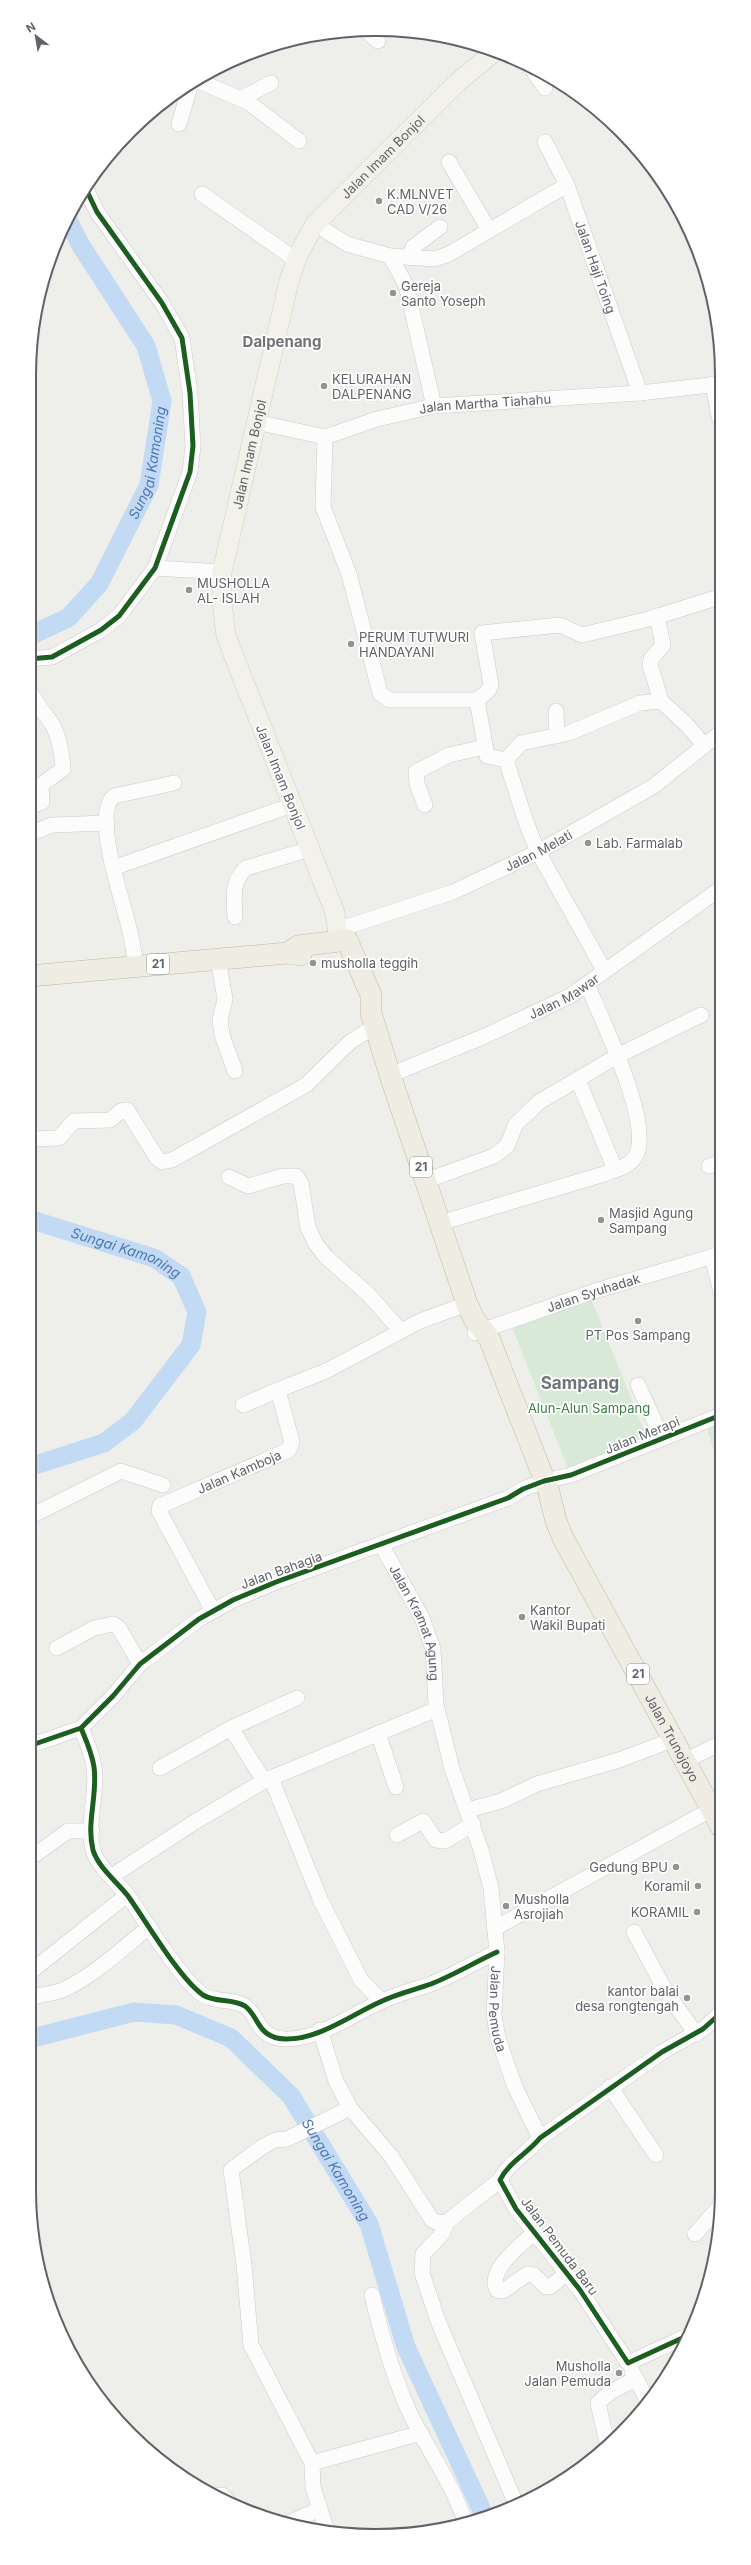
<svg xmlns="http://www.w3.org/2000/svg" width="751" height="2565" viewBox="0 0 751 2565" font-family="Inter,sans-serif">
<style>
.green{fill:#d9e9d8}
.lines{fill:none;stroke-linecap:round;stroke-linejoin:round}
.river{stroke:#c2daf4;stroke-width:19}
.minor-casing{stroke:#cbcccb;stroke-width:16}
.major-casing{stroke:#d4cfba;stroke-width:20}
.highway-casing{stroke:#c3ba99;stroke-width:22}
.minor{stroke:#fcfcfc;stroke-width:15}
.major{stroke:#f3f2ea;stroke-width:19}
.highway{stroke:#efede3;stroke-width:21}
.cycleway-casing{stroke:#fff;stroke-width:8}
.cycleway{stroke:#1b5e20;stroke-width:5}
.poi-dot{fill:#919395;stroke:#fff;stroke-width:1.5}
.labels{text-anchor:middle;stroke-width:3.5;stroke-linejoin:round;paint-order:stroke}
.shield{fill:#fff;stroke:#8f9195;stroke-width:1}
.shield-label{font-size:12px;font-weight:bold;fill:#5f6267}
.street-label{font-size:13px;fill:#5f6267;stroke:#fff}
.poi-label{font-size:13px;fill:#5f6267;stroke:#fff;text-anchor:start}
.park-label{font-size:13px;fill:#3c8145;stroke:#fff}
.water-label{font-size:14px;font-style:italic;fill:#4f77b3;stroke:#fff}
.quarter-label{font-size:15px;font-weight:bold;fill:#707478;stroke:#fff}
.district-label{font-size:17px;font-weight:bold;fill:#707478;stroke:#fff}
.rim{fill:none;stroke:#5f6267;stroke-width:2}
</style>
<rect width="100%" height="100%" fill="#eeeeea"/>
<path class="green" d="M591,1299L648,1440L569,1471L512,1327Z
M721,1424V1453L715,1454L707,1429Z"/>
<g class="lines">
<g class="river">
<path id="s1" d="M29,636L68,618L99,584L149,485L162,401L146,346L80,244L68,220"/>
<path id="s2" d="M29,1219L154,1258L181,1276L197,1312L191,1345L133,1421L104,1443L29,1467"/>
<path id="s3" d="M29,2039L134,2012L176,2015L231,2038L291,2096L369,2224L406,2347L485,2517"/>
</g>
<g class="minor-casing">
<g id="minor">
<path d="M365,30L378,41"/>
<path d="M529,65L545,88"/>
<path d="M196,80L248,102L299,141"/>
<path d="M240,99L271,83"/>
<path d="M179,124L191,83"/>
<path id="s4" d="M545,142L567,185L640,393"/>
<path d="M449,162L489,230"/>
<path d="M202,194L296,260"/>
<path d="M315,224L347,244L390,256L435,259L449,254L567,185"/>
<path d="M390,256L406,285L434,406"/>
<path d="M409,257L413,247L440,227"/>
<path d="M713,384L719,417"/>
<path id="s5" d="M256,422L325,437L377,419L434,406L640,393L719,384"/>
<path d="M325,437L323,507L349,574L380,693L389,700H477"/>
<path d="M155,568L222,572"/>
<path d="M657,616L663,645L651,659L650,665L661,701"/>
<path d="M29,659L52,657L101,630L119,616L155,568L190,472L193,446L190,393L182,338L162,303L97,212L85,187"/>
<path d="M29,689C34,701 42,710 50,721C59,734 62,753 63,769L41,785L42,802L29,807"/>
<path d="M556,711L557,736"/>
<path d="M506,760L487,756L477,700L488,691L491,685L482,633L560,625L582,635L649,619L719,597"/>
<path d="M506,760L526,822L538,852L604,970"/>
<path d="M506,760L521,743L569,733L640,703L661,701L687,725L703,744"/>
<path d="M425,805L417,784L416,772L449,755L484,747"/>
<path d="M29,834L52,825L107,823"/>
<path d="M113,868L292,805"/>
<path d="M235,917C234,898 231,882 246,868L310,849"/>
<path id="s6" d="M337,930L453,892L538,852L654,786L720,733"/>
<path d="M218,959L225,999L220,1020L222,1035L235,1071"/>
<path d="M136,966C134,955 133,943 130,932C125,906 91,815 114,796L174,783"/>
<path id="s7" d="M390,1075L485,1036L570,996L720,889"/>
<path d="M578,1080L615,1169"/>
<path d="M29,1139L59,1138L74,1121L110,1120L121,1111L127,1110L157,1158L162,1162L172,1160L306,1085L350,1042L375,1026"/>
<path d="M709,1166L720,1163"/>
<path d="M229,1177L248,1186L283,1176H296L301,1183L308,1228L316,1244L326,1257L368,1294L401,1331"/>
<path d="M425,1181L494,1156L507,1146L516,1124L539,1102L619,1055L701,1015"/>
<path d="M440,1223L604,1174C614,1170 629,1167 635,1157C655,1127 600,1016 587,984"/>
<path d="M712,1256L721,1293"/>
<path id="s8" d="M475,1333L598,1290L721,1254"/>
<path d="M638,1385L662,1438"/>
<path d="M243,1405L278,1390"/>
<path d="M29,1517L121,1471L163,1485"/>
<path id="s9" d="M382,1546L422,1618L433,1649L436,1704L452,1769L481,1850L491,1888L497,1952L494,2015L498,2038L515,2087L540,2138"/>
<path id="s10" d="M213,1611L159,1511L160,1506L289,1450L292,1442L278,1390L326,1371L420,1321L467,1304"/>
<path d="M57,1648L94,1628L113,1624L119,1628L140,1664"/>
<path d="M81,1728C86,1740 92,1753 94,1767C98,1794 86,1823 93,1850C98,1867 117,1882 128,1896C146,1921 179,1978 203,1995C216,2003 231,1998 245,2006C259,2016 257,2038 285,2039C318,2040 351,2015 380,2002C396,1994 414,1990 431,1984C454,1975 475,1962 497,1952"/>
<path d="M378,1733L396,1787"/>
<path d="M29,1746L81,1728L113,1696L140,1664L199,1619L233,1600L276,1582L508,1498L523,1489L544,1481L571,1475L721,1415"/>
<path d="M687,1760L721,1743"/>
<path d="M160,1768L231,1728"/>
<path d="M271,1778L321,1901L361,1980L381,2001"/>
<path d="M264,1781L231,1728L297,1698"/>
<path d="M468,1810L501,1801L537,1784L619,1760L675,1739"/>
<path d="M397,1835L423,1821L436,1840L445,1841L473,1824"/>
<path d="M29,1859L68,1831H92"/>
<path d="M112,1876L193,1823L264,1781L437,1709"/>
<path d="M495,1928L712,1809"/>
<path d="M634,1932L665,1990L696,2034"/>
<path d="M29,1973L127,1895"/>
<path d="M29,1997C41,1995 54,1994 65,1989C96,1974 123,1948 149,1927"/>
<path d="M320,2030L336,2081L350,2108L391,2156L432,2220L438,2223L447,2222L500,2180"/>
<path d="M610,2087L656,2155"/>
<path d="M447,2222L442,2234L423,2254L422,2273L438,2321L513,2497"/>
<path d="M535,2232C521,2245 487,2270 497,2290L503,2291L527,2274L534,2275L546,2287H550L567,2273"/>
<path d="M695,2234L721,2205"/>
<path d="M372,2295C381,2333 392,2373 408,2409C426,2448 453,2483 466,2524"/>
<path d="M689,2335L628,2363L580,2290L516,2209L500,2180C508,2163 528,2153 540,2138L662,2052L703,2029L722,2012"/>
<path d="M632,2371L647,2400"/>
<path d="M607,2443L598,2403L610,2392L636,2379"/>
<path d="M312,2463L421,2433"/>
<path d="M215,2496L222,2495L230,2503"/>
<path d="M286,2524L320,2509"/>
<path d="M327,2531L313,2487L312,2463L251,2345L244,2265L231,2170L262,2147L275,2140L287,2139L350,2108"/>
</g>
</g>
<g class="major-casing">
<g id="major">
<path id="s11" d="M339,941L335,913L226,636L222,602V572L289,281L298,255L315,224L459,81L493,53"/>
</g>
</g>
<g class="highway-casing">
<g id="highway">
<path id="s12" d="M288,953L298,946L347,940L371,995V1013L390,1075L467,1304L474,1319L489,1338L548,1489L556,1521L563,1538L721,1827"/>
<path d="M29,976L288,953L301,955"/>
</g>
</g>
<use href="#minor" class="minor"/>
<use href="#major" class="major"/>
<use href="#highway" class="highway"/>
<g class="cycleway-casing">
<path id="cycleway" d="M29,659L52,657L101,630L119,616L155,568L190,472L193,446L190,393L182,338L162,303L97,212L85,187
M81,1728C86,1740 92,1753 94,1767C98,1794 86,1823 93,1850C98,1867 117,1882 128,1896C146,1921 179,1978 203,1995C216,2003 231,1998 245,2006C259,2016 257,2038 285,2039C318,2040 351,2015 380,2002C396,1994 414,1990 431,1984C454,1975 475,1962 497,1952
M29,1746L81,1728L113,1696L140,1664L199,1619L233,1600L276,1582L508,1498L523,1489L544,1481L571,1475L721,1415
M689,2335L628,2363L580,2290L516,2209L500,2180C508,2163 528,2153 540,2138L662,2052L703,2029L722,2012"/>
</g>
<use href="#cycleway" class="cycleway"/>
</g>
<g class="poi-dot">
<circle cx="379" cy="201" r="4"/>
<circle cx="393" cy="293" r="4"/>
<circle cx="324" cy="386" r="4"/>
<circle cx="189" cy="590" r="4"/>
<circle cx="351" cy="644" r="4"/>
<circle cx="588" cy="843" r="4"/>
<circle cx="313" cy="963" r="4"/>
<circle cx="601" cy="1220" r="4"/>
<circle cx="638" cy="1321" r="4"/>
<circle cx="522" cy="1617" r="4"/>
<circle cx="676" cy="1867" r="4"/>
<circle cx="698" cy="1886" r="4"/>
<circle cx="506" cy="1906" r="4"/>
<circle cx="697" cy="1912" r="4"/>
<circle cx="687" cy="1998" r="4"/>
<circle cx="619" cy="2373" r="4"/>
</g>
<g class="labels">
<g class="shield">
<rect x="147" y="954" width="22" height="20" rx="3"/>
<rect x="410" y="1157" width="22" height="20" rx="3"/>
<rect x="627" y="1664" width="22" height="20" rx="3"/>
</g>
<g class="shield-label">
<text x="158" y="968">21</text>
<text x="421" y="1171">21</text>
<text x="638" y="1678">21</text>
</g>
<g class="street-label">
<text dy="5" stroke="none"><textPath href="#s11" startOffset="847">Jalan Imam Bonjol</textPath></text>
<text dy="5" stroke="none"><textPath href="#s4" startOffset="135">Jalan Haji Toing</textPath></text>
<text dy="5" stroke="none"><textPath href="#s5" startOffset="235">Jalan Martha Tiahahu</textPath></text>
<text dy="5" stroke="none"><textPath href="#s11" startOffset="511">Jalan Imam Bonjol</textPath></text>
<text transform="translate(281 777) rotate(68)" y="5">Jalan Imam Bonjol</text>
<text dy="5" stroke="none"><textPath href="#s6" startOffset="217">Jalan Melati</textPath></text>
<text dy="5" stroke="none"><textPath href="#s7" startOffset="191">Jalan Mawar</textPath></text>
<text dy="5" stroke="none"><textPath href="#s8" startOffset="125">Jalan Syuhadak</textPath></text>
<text transform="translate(642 1435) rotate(-22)" y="5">Jalan Merapi</text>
<text dy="5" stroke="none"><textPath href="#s10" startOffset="205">Jalan Kamboja</textPath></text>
<text transform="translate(281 1570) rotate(-20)" y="5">Jalan Bahagia</text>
<text dy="5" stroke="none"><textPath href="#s9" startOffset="85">Jalan Kramat Agung</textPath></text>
<text dy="5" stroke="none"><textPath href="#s12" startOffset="928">Jalan Trunojoyo</textPath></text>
<text dy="5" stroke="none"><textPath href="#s9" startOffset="484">Jalan Pemuda</textPath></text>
<text transform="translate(560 2246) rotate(53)" y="5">Jalan Pemuda Baru</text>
</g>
<g class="poi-label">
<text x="387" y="199">K.MLNVET<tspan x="387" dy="15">CAD V/26</tspan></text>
<text x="401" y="291">Gereja<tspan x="401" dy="15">Santo Yoseph</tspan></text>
<text x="332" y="384">KELURAHAN<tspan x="332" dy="15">DALPENANG</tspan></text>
<text x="197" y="588">MUSHOLLA<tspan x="197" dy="15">AL- ISLAH</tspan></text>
<text x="359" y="642">PERUM TUTWURI<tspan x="359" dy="15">HANDAYANI</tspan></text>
<text x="596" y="848">Lab. Farmalab</text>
<text x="321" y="968">musholla teggih</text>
<text x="609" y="1218">Masjid Agung<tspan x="609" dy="15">Sampang</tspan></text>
<text x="638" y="1340" text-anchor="middle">PT Pos Sampang</text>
<text x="530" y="1615">Kantor<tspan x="530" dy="15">Wakil Bupati</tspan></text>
<text x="668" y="1872" text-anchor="end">Gedung BPU</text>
<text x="690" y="1891" text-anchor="end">Koramil</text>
<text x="514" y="1904">Musholla<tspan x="514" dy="15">Asrojiah</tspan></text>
<text x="689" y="1917" text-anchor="end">KORAMIL</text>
<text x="679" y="1996" text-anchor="end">kantor balai<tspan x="679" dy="15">desa rongtengah</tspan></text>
<text x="611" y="2371" text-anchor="end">Musholla<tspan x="611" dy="15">Jalan Pemuda</tspan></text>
</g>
<g class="park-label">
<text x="589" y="1413">Alun-Alun Sampang</text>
</g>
<g class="water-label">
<text dy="5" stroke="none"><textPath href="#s1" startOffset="221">Sungai Kamoning</textPath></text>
<text dy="5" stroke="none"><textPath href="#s2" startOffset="103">Sungai Kamoning</textPath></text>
<text dy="5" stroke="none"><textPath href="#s3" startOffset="380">Sungai Kamoning</textPath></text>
</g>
<g class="quarter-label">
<text x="282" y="347">Dalpenang</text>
</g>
<g class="district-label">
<text x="580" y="1389">Sampang</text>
</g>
</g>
<path d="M0 0H751V2565H0ZM375 36H376A339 339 0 0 1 715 375V2190A339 339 0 0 1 376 2529H375A339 339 0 0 1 36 2190V375A339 339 0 0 1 375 36Z" fill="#fff" fill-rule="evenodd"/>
<path class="rim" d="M375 36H376A339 339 0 0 1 715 375V2190A339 339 0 0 1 376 2529H375A339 339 0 0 1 36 2190V375A339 339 0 0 1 375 36Z"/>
<g transform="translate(36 36) rotate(329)" stroke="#ffffff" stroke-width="3" paint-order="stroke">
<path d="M0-3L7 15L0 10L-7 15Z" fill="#5f6267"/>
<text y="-6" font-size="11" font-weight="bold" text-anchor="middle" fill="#5f6267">N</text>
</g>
</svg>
